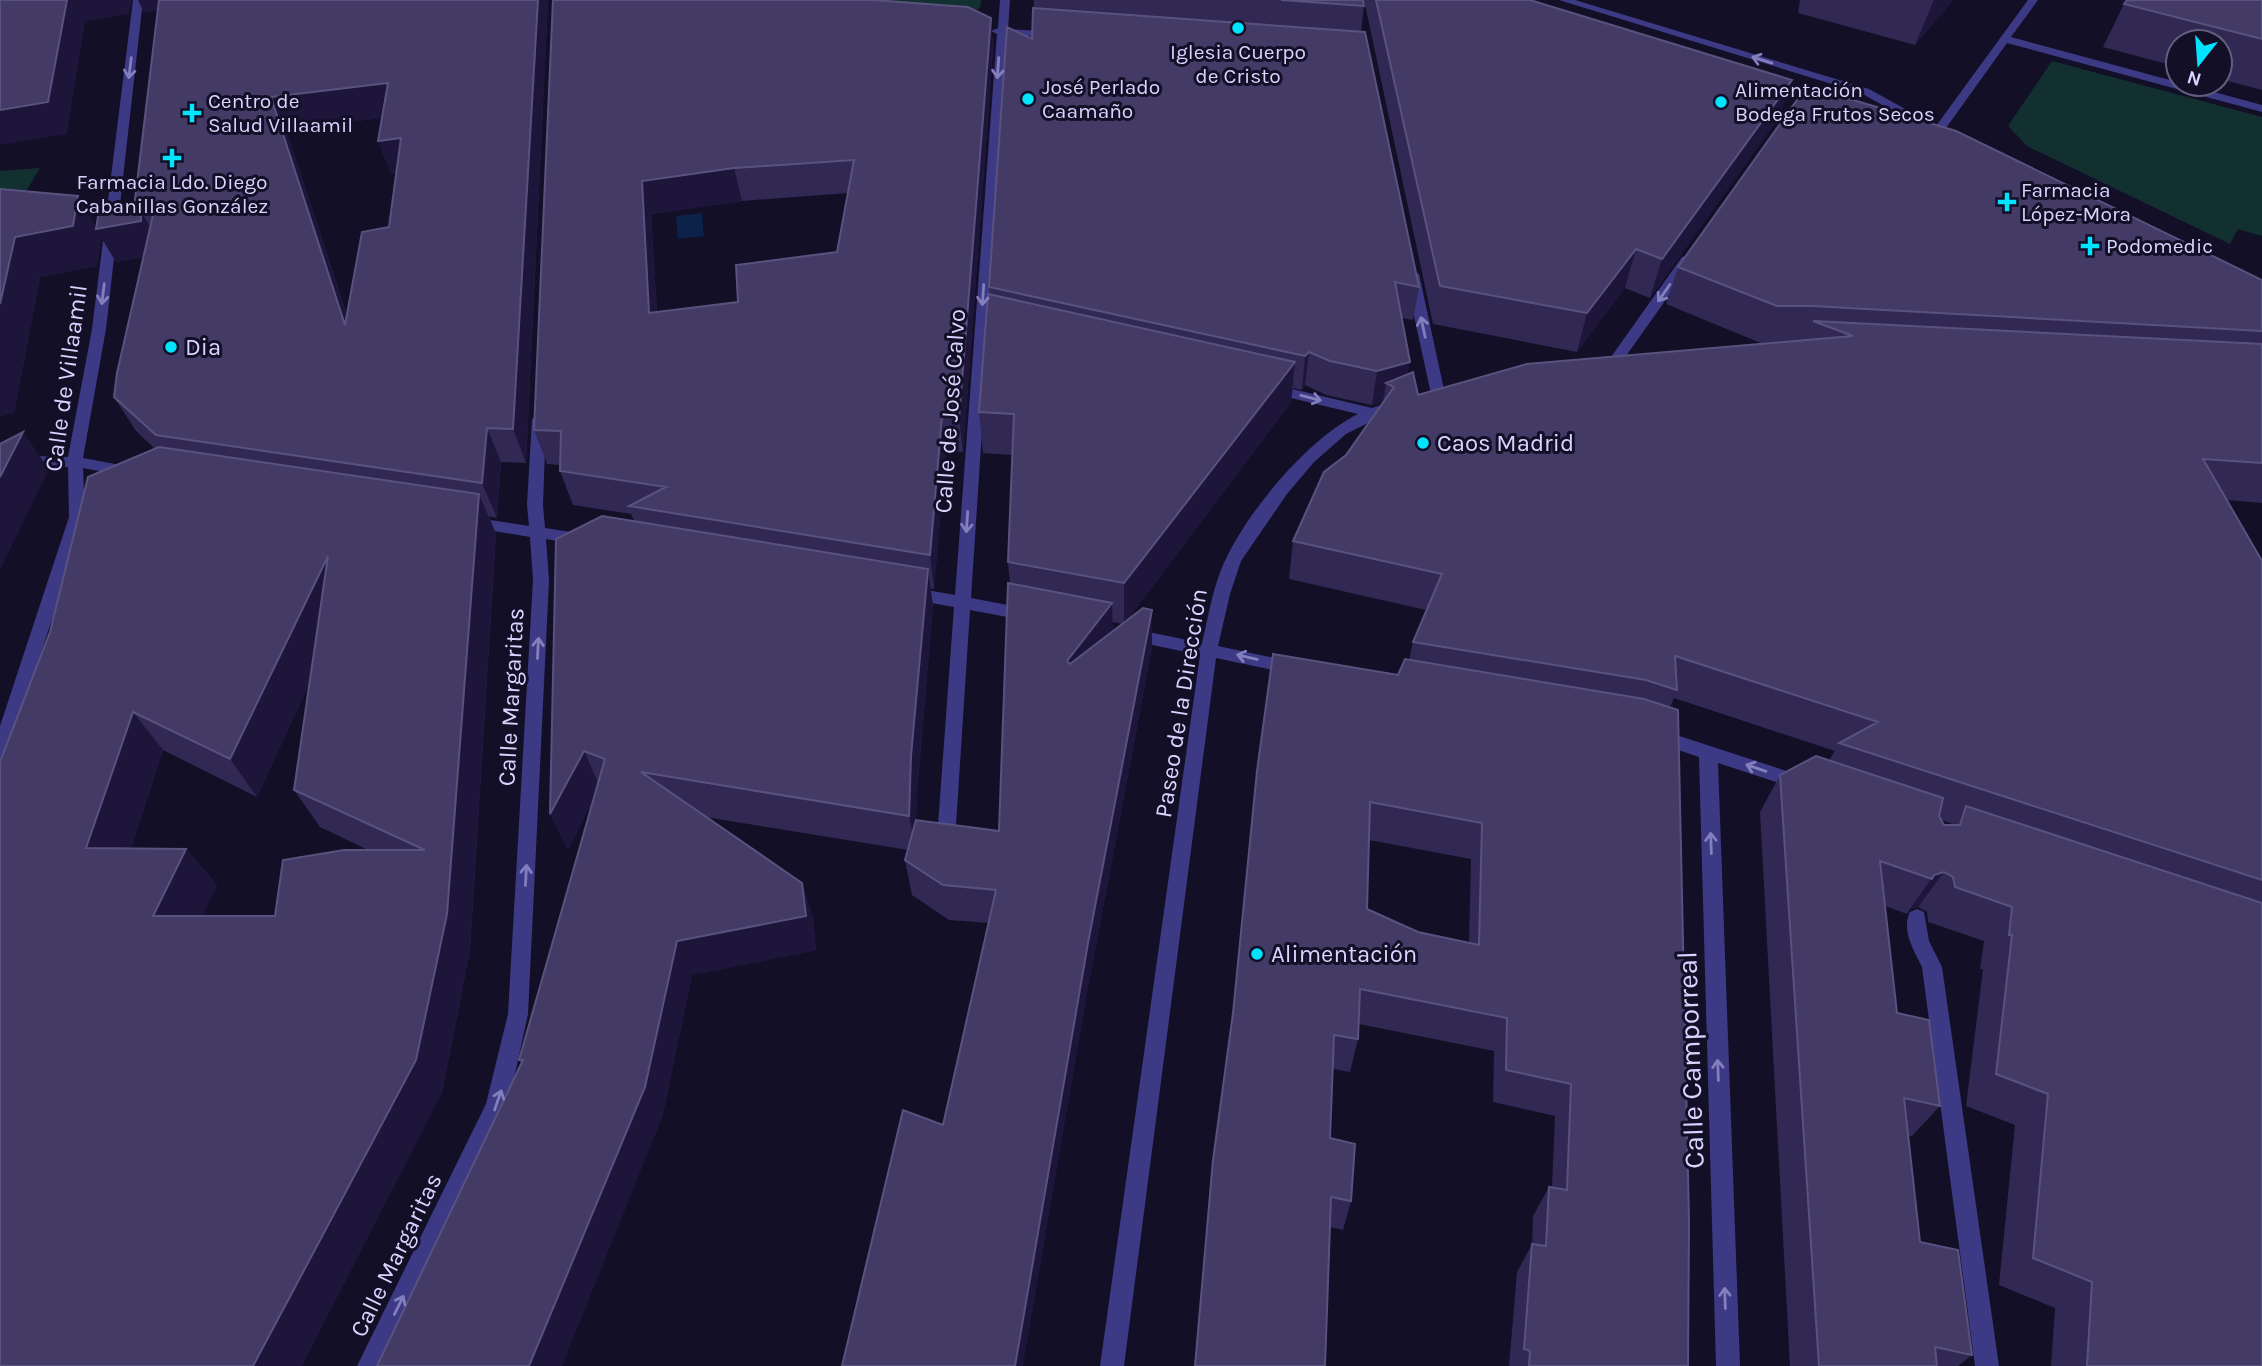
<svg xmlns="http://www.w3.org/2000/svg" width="2262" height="1366" viewBox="0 0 2262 1366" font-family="Karla,sans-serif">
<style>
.green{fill:#12302f}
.water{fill:#0c2248}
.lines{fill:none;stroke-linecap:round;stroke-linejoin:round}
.minor{fill:#3d3a85;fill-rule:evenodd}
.wall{fill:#312854;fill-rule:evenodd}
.shaded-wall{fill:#1d163a}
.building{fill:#433a66;stroke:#5a527e;stroke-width:2;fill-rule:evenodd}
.oneway{stroke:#837fbc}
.poi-dot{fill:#00e5ff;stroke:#130f26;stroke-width:2.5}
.labels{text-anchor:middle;stroke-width:6;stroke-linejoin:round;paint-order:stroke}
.far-poi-label{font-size:21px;fill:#d9d4ff;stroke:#130f26;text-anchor:start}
.poi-label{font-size:24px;fill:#d9d4ff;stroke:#130f26;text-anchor:start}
.street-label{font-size:24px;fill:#d9d4ff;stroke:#130f26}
.near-street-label{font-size:28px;fill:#d9d4ff;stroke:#130f26}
</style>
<rect width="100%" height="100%" fill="#130f26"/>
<path class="green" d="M771,0H981L980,8L964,14Z
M2052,61L2262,117V236L2238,229L2230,244L2027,146L2008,126Z
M40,168L19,203L0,204V171Z"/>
<path class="water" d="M702,213L704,236L678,239L676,216Z"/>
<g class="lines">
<path class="minor" d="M133,0H143L106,329L83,458L131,467L139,472L131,477L83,468L85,517L9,752L6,757L0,759V726L69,517L68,467L0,465V455L68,457L92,329Z
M1000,0H1010L1008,29L1056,32L1061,35L1056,38L1008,35L971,598L1029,609L1037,615L1029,621L970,610L956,825L954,830L947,833L940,830L938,825L954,607L909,599L901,593L909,587L955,595L997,34L991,31L998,28Z
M1559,0H1575L1869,89L1936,126L2028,0H2038L2011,37L2262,105V112L2007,43L1941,135L1937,136L1861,93Z
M1765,83L1826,101L1828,103L1822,106L1761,88L1759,86Z
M1687,256L1694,260L1621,363H1611V357L1682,257Z
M1412,270L1419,274L1445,394L1438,399L1431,394L1405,274Z
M1271,384L1372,408L1399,399L1406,404L1346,434L1314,462L1287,494L1241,561L1230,594L1218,646L1293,662L1299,663L1302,668L1299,673L1293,674L1216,658L1124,1366H1100L1200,655L1129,640L1120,634L1129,628L1202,643C1208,618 1212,593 1221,570C1242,517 1307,439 1358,414L1266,392L1264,389L1266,386Z
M539,414L546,419L543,505L545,528L584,534L592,540L584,546L546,539L549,580L528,1014L508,1106L382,1366H357L486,1104L508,1014L533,580L530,537L470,527L462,522L470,517L529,526L527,505L532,419Z
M1658,729L1808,778L1810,783L1808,788L1801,790L1718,763L1740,1366H1716L1699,757L1652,741L1649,736L1652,731Z
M1917,909L1924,912L1929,941L1942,967L1999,1366H1975L1922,967C1914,951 1901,930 1910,912Z"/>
</g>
<path class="wall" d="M138,0H548L526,463L501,462L497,518L489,516L496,534L470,950L442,1093L0,1366L155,449L136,431L114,397L143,257L116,262L101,237L97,266L40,277L14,413L0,416V189L96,228L134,208L158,10L144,12ZM382,118L378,141L391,173H396L389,227L347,315L286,129ZM309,684L294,790L320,827L368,850L275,916H202L217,885L186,849L131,848L163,750L257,797Z
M553,0L991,18L993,50L963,452L946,451L934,589L930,588L933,606L917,792L916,820L999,831L1010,583L1008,562L1012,455L983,453L979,412L990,294L989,287L1032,39L1034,0H1363L1364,6L1361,32L1419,287L1413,320L1402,318L1408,375L1418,395L1763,344L1666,304L1678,267L2262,280V503L2227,500L2262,561V1366H2051L2055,1308L1999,1285L2015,1125L1966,1106L1983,969H1980L1984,941L1928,922L1927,912L1918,907L1910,909L1907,914L1885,906L1897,1013L1940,1106L1912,1136H1908L1920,1242L1972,1355L1958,1366H1790L1760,812L1780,775L1829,760L1835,751L1674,698L1670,707L1688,1366H1509L1517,1272L1532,1244L1533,1216L1549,1187H1552L1555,1116L1493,1102L1494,1051L1359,1024L1358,1039L1350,1072L1333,1069L1330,1138L1351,1201L1343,1230L1330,1227L1195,1366L1398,675L1409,660L1413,642L1426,610L1289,579L1293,541L1346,455L1383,402L1372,405L1326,395L1305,385L1302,390L1293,388L1291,402L1127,620L1152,610V647L1090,977L943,1125L989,923L949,920L912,895L905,860L908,850L705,817L802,883L813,918L816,950L692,975L662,1118L521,1063L519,1060L593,800L568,850L550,814L634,521L631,514L573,505L560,471V465L547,464L534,430ZM848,193L837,252L738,302L657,312L651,214L742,201ZM1112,622L1123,624L1113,631ZM1942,820L1953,824L1944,825ZM1369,840L1471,859L1469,942L1418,932L1367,909Z
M1364,0H1530L1792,80L1779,117L1650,298L1625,288L1577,352L1433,324Z
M1800,0H1953L1915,45L1798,13Z
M2262,0V90L2220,79V42H2178V67L2103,47L2124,4Z"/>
<path class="shaded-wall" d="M67,0H132L129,14L85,21L67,134L0,145V110Z
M138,0H173L177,7L144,12Z
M538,0H548L526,463L513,429Z
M1934,0H1953L1915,45L1933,2Z
M991,18L993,50L963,452L959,418Z
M1792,80L1779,117L1650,298L1662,259Z
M388,83L401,116L286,129L361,359L345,325L271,97Z
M401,138L414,171L391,173L378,141Z
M734,168L742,201L651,214L659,347L649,313L642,181Z
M78,196L97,229L141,211L160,244V254L116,262L101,237L97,266L40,277L14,413L0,416V304L15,237Z
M1636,249L1625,288L1577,352L1587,313Z
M1309,352L1305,385L1302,390L1305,356Z
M1295,362L1291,402L1124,624V583Z
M1410,362L1404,396L1394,387L1386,383L1383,402L1372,405L1377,371Z
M942,417L946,451L934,589L930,555Z
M487,428L501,462L497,518L482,483Z
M23,432L49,469L0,570V477Z
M479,494L496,534L470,950L442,1093L302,1366H253L416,1060Z
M328,556L350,595L257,797L230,759Z
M928,569L933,606L917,792L916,851L909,816L911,756Z
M1112,603L1113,640L1069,698L1067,661Z
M1152,610V647L1090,977L1023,1366H1015L1088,943Z
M133,712L163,750L120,885L86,848Z
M584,751L600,787L568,850L550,814Z
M186,849L217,885L186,952L153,916Z
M1944,872L1918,907L1910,909L1934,875Z
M802,883L813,918L816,950L692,975L662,1118L562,1366H529L677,941Z"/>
<path class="building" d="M0,0H67L48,102L0,110Z
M159,0H538L513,429L487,428L482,483L156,435L114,397L117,373L153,215L141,211V221L96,229L100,204L134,208ZM388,83L378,141L401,138L389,227L362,232L345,325L271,97Z
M553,0H873L968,7L991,18L959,418L942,417L930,555L629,506L666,487L560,471L561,431L534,430ZM854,160L837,252L736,265L738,302L649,313L642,181L734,168Z
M1281,0H1363L1364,6Z
M1376,0H1530L1792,80L1662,259L1636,249L1587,313L1440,286Z
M2127,0H2262V39L2124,4Z
M1033,8L1365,32L1419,287L1395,282L1410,362L1377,371L1330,361L1309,352L1305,356L989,287L1007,27L1032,39Z
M1807,86L1956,131L2262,280V331L1812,306H1777L1678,267Z
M0,189L78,196L73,226L15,237L0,304Z
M988,294L1295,362L1124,583L1008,562L1014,414L979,412Z
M1813,321L2262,344V463L2203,459L2262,561V880L1839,743L1878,722L1675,656L1677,690L1646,680L1413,642L1442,574L1293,541L1324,472L1346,455L1394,387L1386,383L1413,372L1418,395L1527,364L1853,336Z
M23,432L0,477V444Z
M159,447L479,494L447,914L416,1060L253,1366H0V762L50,632L88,477ZM328,556L294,790L425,850H344L283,860L275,916H153L186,849L86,848L133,712L230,759Z
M602,516L928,569L911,756L909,816L641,772L802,883L806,916L677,941L645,1087L529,1366H377L523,1060H519L605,759L584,751L550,814L556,539Z
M1008,583L1112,603L1067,661L1070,664L1143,608L1152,610L1088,943L1015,1366H842L903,1110L943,1125L996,890L943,885L905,860L916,820L999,831Z
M1273,654L1398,675L1405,659L1644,699L1678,710L1689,1221L1688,1366H1529L1530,1351L1524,1349L1532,1244L1546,1246L1549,1187L1567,1190L1571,1084L1506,1070L1507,1018L1360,989L1358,1039L1334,1035L1330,1138L1355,1144L1351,1201L1331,1197L1325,1366H1195L1213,1160L1233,1013L1257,771ZM1370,802L1482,823L1479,945L1418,932L1367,909Z
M1816,756L1943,798L1939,816L1944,825H1960L1966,806L2262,903V1366H2087L2092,1282L2033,1258L2048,1094L1996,1074L2012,935H2009L2012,907L1955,887L1953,877L1944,872L1934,875L1932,879L1880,861L1897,1013L1929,1020L1940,1106L1904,1098L1920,1242L1958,1250L1972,1355L1935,1347L1937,1366H1819L1780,775Z"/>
<defs><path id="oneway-shaft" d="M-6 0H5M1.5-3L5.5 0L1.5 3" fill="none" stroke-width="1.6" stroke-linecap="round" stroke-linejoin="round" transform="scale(1.75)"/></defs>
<g class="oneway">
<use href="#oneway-shaft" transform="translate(1762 60) rotate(-163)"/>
<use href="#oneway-shaft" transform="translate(130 68) rotate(97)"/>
<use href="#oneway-shaft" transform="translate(998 68) rotate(94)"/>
<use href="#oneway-shaft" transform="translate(1664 293) rotate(125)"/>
<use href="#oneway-shaft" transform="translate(103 294) rotate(97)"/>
<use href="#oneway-shaft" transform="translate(983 295) rotate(94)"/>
<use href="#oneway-shaft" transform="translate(1423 327) rotate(-102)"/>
<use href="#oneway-shaft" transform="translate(1311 398) rotate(14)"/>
<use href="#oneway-shaft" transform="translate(967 522) rotate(94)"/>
<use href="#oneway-shaft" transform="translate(538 648) rotate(-87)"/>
<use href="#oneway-shaft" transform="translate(1247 657) rotate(-167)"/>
<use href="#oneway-shaft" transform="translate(1756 768) rotate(-161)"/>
<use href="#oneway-shaft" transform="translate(1711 843) rotate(-92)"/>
<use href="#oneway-shaft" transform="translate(526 875) rotate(-87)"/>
<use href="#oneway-shaft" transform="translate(1718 1070) rotate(-92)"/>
<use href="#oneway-shaft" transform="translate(498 1100) rotate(-71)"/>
<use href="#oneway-shaft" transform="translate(1725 1298) rotate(-92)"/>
<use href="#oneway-shaft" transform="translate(399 1305) rotate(-64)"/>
</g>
<g class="poi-dot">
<circle cx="1238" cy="28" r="7"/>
<circle cx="1028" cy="99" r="7"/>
<circle cx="1721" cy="102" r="7"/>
<path d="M188.5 102.5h7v7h7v7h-7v7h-7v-7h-7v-7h7z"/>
<path d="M168.5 147.5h7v7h7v7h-7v7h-7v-7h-7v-7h7z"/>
<path d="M2003.5 191.5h7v7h7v7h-7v7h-7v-7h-7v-7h7z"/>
<path d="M2086.5 235.5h7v7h7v7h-7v7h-7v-7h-7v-7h7z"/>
<circle cx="171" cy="347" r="7"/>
<circle cx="1423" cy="443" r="7"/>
<circle cx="1257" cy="954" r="7"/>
</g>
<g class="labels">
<g class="far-poi-label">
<text x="1238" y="59" text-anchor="middle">Iglesia Cuerpo<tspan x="1238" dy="24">de Cristo</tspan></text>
<text x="1042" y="94">José Perlado<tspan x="1042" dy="24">Caamaño</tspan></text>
<text x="1735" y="97">Alimentación<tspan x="1735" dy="24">Bodega Frutos Secos</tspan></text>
<text x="208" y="108">Centro de<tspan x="208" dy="24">Salud Villaamil</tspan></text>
<text x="172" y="189" text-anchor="middle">Farmacia Ldo. Diego<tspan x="172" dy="24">Cabanillas González</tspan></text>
<text x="2021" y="197">Farmacia<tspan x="2021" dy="24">López-Mora</tspan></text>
<text x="2106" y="253">Podomedic</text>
</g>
<g class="poi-label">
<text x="185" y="355">Dia</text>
<text x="1437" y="451">Caos Madrid</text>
<text x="1271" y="962">Alimentación</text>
</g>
<g class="street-label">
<text transform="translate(66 378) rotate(-82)" y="8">Calle de Villaamil</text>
<text transform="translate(950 411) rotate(-86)" y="8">Calle de José Calvo</text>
<text transform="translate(511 697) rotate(-87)" y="8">Calle Margaritas</text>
<text transform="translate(1181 703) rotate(-81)" y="8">Paseo de la Dirección</text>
<text transform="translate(396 1255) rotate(-64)" y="8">Calle Margaritas</text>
</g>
<g class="near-street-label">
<text transform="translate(1690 1060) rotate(-92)" y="10">Calle Camporreal</text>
</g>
</g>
<g transform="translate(2199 63) rotate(197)"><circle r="33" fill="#130f26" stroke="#625e7d" stroke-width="2"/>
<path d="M0-5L12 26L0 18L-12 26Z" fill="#00e5ff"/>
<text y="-10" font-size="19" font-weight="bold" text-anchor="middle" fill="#d9d4ff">N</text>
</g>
</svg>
